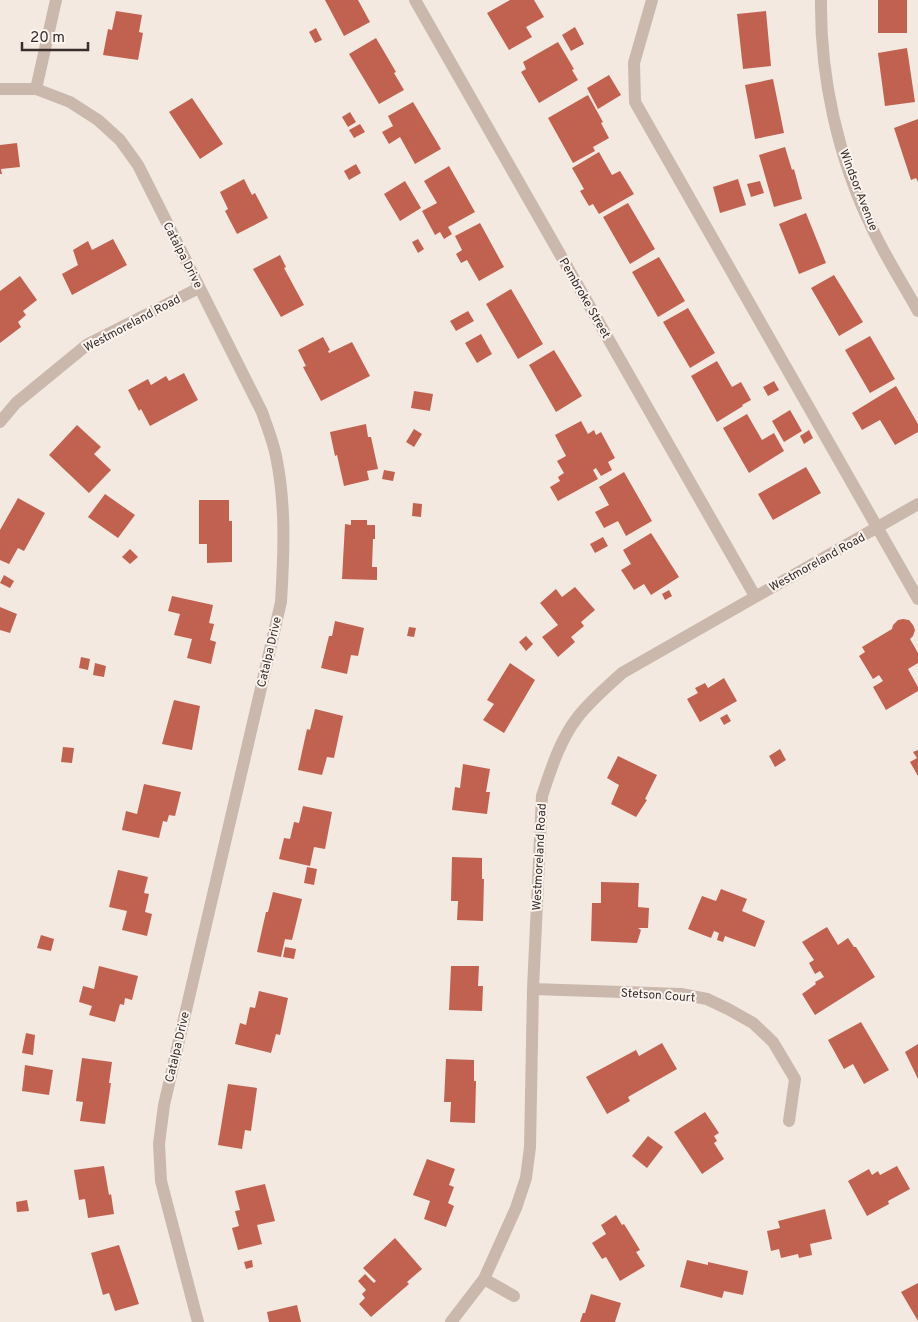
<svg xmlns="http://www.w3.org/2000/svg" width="918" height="1322" viewBox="0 0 918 1322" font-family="Overpass,sans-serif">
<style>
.building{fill:#c16251}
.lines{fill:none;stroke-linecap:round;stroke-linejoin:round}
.minor{stroke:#cbb8ad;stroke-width:12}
.labels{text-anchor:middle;stroke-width:4;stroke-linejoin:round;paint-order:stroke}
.street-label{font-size:12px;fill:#392e2b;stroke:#faf3ee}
</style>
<rect width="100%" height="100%" fill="#f3e9e1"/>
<path class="building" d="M325,0H358L370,22L344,36Z
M510,0H534L544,17L526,27L532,37L509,50L487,13Z
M878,0H907V33H878Z
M116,11L142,15L139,32L143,33L138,60L103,55L108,29L112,30Z
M766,11L771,66L743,69L737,14Z
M575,27L584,44L571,51L562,35Z
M316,28L322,40L315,43L309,32Z
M376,38L396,72L394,73L404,90L379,104L349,54Z
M558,42L574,69L572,70L578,80L539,103L521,72L526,69L523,62Z
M907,48L915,102L885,106L878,53Z
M609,75L621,95L598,109L587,88Z
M773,79L784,133L755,139L745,85Z
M588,95L603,122L601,123L609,138L593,147L595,151L573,163L548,118Z
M192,98L223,144L200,159L169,112Z
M413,102L441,149L415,164L400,137L389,144L382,132L393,126L388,116Z
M350,112L356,122L348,127L342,117Z
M918,119V182L916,178L911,180L894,128Z
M360,124L365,132L354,138L349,130Z
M17,143L20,167L1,169L2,174H0V145Z
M785,147L792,170L794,169L802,199L774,207L759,155Z
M599,152L612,175L620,171L634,194L599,214L593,204L589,206L580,191L584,189L572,168Z
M356,164L361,173L349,180L344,171Z
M449,166L475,212L448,227L452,234L444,239L440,232L435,235L422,211L437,203L424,181Z
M244,179L252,195L255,193L268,218L237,234L225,211L228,209L220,192Z
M738,179L746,205L720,213L713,187Z
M405,181L421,208L400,221L384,194Z
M760,181L764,193L751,197L747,184Z
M628,203L655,249L630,264L603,217Z
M806,213L826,263L799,274L779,224Z
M480,223L504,267L479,281L467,260L461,263L456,254L462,250L455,236Z
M113,239L127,265L72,295L62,274L78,265L73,250L88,241L92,250Z
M418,239L424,249L418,253L412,242Z
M280,255L286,267L284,268L304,305L281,317L253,269Z
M659,257L685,301L658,317L632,272Z
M834,275L863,322L839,336L811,288Z
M20,276L37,300L23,311L26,315L18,322L21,327L0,343V291Z
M511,289L543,344L518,359L486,304Z
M688,308L715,353L690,368L663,322Z
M468,311L474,321L456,331L450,321Z
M481,334L492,354L477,363L465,343Z
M870,336L895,379L870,393L845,350Z
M323,337L330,350L328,351L329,353L352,342L370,376L321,401L303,367L306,366L298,350Z
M554,350L582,396L556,412L529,365Z
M717,361L732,387L741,382L751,400L742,405L743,406L717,422L691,376Z
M184,373L198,400L150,426L141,409L139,411L128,390L148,379L151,385L166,376L169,381Z
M774,381L779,390L768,396L763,387Z
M896,386L918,424V432L895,445L880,420L862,430L852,413Z
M414,391L433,394L430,411L411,408Z
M790,410L802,431L784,442L772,421Z
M747,414L762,440L774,433L784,451L749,473L723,428Z
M581,421L588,434L594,430L596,435L601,432L615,458L608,462L612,470L601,476L596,468L593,470L598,479L558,501L550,487L560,481L558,477L564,473L557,461L566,456L555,435Z
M366,424L368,437H371L378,469L367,471L369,480L344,486L337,455L335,456L330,432Z
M77,425L101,447L94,454L111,470L89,493L49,455Z
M414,429L422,434L414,447L406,442Z
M809,430L813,438L804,444L800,436Z
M806,467L821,493L773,520L758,494Z
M384,470L395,472L393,481L382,479Z
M624,472L652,521L626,536L618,521L604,528L595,512L609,505L599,487Z
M105,494L135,515L118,538L88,517Z
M18,498L45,513L24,551L18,548L9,564L0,560V530Z
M199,500H229V521H232V562L207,563V544H199Z
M413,503L422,504L421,517L412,516Z
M351,520H367V525H375V539H373L372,567H377V580L342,579L345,524L351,525Z
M651,533L679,577L651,595L644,584L634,590L621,570L631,564L623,550Z
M603,537L608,546L595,553L590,544Z
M130,549L138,557L130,564L122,557Z
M4,575L14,581L10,588L0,583Z
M575,587L595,610L581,622L584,626L571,637L575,642L558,657L542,637L558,625L540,603L556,589L562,597Z
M669,590L672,596L665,600L662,594Z
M172,596L213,605L209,623L214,624L210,640L216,642L211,664L187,658L192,639L174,635L180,614L168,611Z
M0,607L17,614L10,633L0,630Z
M903,619L909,620L913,625L915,630L913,636L910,639L918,653V663L908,669L918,687V691L886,710L873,687L883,681L879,675L873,679L859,656L865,652L862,647L892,629L893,625L898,620Z
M335,621L364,628L358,656L351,655L347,674L321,668L329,636H332Z
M409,627L416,628L414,637L407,636Z
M526,636L533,644L526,651L519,642Z
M81,657L90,659L88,670L79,668Z
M95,663L106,666L104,677L93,675Z
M510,663L535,680L504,733L483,720L494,704L487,700Z
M724,678L737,701L700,722L687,699L698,693L695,688L705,683L708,688Z
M174,700L200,706L192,750L162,744Z
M315,709L343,716L334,758L327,757L322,775L298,770L307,729L310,730Z
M727,714L731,721L724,725L720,718Z
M63,747L74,748L72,763L61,762Z
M780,749L786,760L775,767L769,756Z
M918,750V776L910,762L917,758L913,752Z
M618,756L657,775L645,799L647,800L636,817L611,804L619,785L607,778Z
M463,764L490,769L486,792H490L487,814L452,810L455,787L460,788Z
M144,784L181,792L175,816L169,815L167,822L163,821L159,838L122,830L126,811L137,814Z
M303,806L332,812L325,849L314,847L310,866L279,859L284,838L290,839L294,822L299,823Z
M452,857L482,858V879H484L483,921L457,920L458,901H451Z
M307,867L317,869L314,885L304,883Z
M118,870L148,877L144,893L149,894L145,912L152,914L147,936L122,930L127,911L109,907Z
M601,882L639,883L638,907L649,908L648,928H638L641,930L637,943L591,941L592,903H601Z
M721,889L747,899L742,911L765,921L755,947L725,936L723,942L717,940L719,933L714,931L711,938L688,929L702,896L716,901Z
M273,892L302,899L292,940L285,939L281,957L257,952L266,912H268Z
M827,927L838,945L848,938L854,947H856L875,977L815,1015L802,994L816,984L815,982L824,977L820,971L815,974L809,963L814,960L802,942Z
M41,935L54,939L51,951L37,948Z
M285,947L296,949L294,959L283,957Z
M99,966L138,976L132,1000L125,998L124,1005L120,1004L115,1022L89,1015L92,1006L79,1002L83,986L94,989Z
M451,966H479L478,986H483L482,1011L449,1010Z
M259,991L288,998L280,1035L276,1034L271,1053L235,1044L240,1023L246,1025L250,1007L255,1008Z
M861,1022L889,1070L864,1084L853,1064L844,1069L828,1040Z
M26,1033L35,1035L33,1055L22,1053Z
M662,1043L677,1069L628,1097L630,1101L607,1114L586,1077L636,1050L639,1056Z
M918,1044V1079L905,1052Z
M82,1058L112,1062L109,1083H111L105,1124L80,1121L83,1102L76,1101Z
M446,1059L474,1060V1081H476L475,1123L450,1122L451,1102H444Z
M25,1065L53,1070L49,1095L22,1091Z
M228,1084L257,1088L251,1131L245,1130L242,1149L218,1145Z
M705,1112L719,1133L714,1136L717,1141L714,1143L724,1159L702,1174L674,1132Z
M648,1136L663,1147L647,1168L632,1156Z
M427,1159L455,1169L449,1185L454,1187L448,1203L454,1206L446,1227L424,1219L430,1201L413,1195Z
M104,1166L109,1195L111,1194L114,1214L88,1218L85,1199L79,1200L74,1170Z
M897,1166L910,1189L888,1201L889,1204L867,1216L848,1181L869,1169L872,1175L878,1171L880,1175Z
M265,1184L275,1221L257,1225L262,1244L238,1250L232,1228L239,1226L235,1211L240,1210L235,1191Z
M27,1200L29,1211L17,1212L16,1202Z
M825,1209L832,1239L810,1244L812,1255L799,1258L798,1254L781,1258L779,1249L771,1251L767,1231L780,1228L778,1221Z
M616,1215L622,1225L624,1224L640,1250L636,1252L645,1266L620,1281L606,1257L602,1259L592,1243L606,1234L601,1225Z
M395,1238L422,1269L407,1282L409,1284L371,1317L359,1304L365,1298L362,1294L366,1290L358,1281L365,1274L374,1283L376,1281L363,1268Z
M119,1245L139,1304L115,1311L109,1293L103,1295L91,1253Z
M252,1260L253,1267L246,1269L244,1262Z
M687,1260L708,1265V1262L748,1271L743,1295L724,1291L722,1298L680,1287Z
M918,1283V1321L901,1292Z
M591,1294L621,1303L615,1322H580L583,1313H585Z
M297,1305L301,1322H269L267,1312Z"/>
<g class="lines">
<path class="minor" d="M415,0L755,596
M652,0L634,63L635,102L918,599
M821,0C820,77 838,158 872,228C885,256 903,284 918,311
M0,89H36L70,102L98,120L120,140L138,165L262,412C267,427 273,441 276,456C286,504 284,553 281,602L164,1105L159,1144L161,1181L198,1322
M36,89L56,0
M0,422L16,403L88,344L199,288
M533,989L681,994L707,999L728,1009L753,1023L773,1042L795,1079L789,1121
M484,1279L514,1296
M451,1322L484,1279L516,1208L526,1178L530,1147L533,989L542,796C551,769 560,740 577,718C590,701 607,687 622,673L918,504"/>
</g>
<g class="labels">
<g class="street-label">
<text transform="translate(859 190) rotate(69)" y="4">Windsor Avenue</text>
<text transform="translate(183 255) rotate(63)" y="4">Catalpa Drive</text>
<text transform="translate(585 298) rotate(60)" y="4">Pembroke Street</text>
<text transform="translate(132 323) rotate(-28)" y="4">Westmoreland Road</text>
<text transform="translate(817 562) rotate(-29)" y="4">Westmoreland Road</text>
<text transform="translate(269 652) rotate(-77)" y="4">Catalpa Drive</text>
<text transform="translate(539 857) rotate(-87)" y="4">Westmoreland Road</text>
<text transform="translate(658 995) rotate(4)" y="4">Stetson Court</text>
<text transform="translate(177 1047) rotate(-77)" y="4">Catalpa Drive</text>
</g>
</g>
<path d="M22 42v8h66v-8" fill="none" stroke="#392e2b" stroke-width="2.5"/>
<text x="30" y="42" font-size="15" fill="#392e2b" stroke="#faf3ee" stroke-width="4" paint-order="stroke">20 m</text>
</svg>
